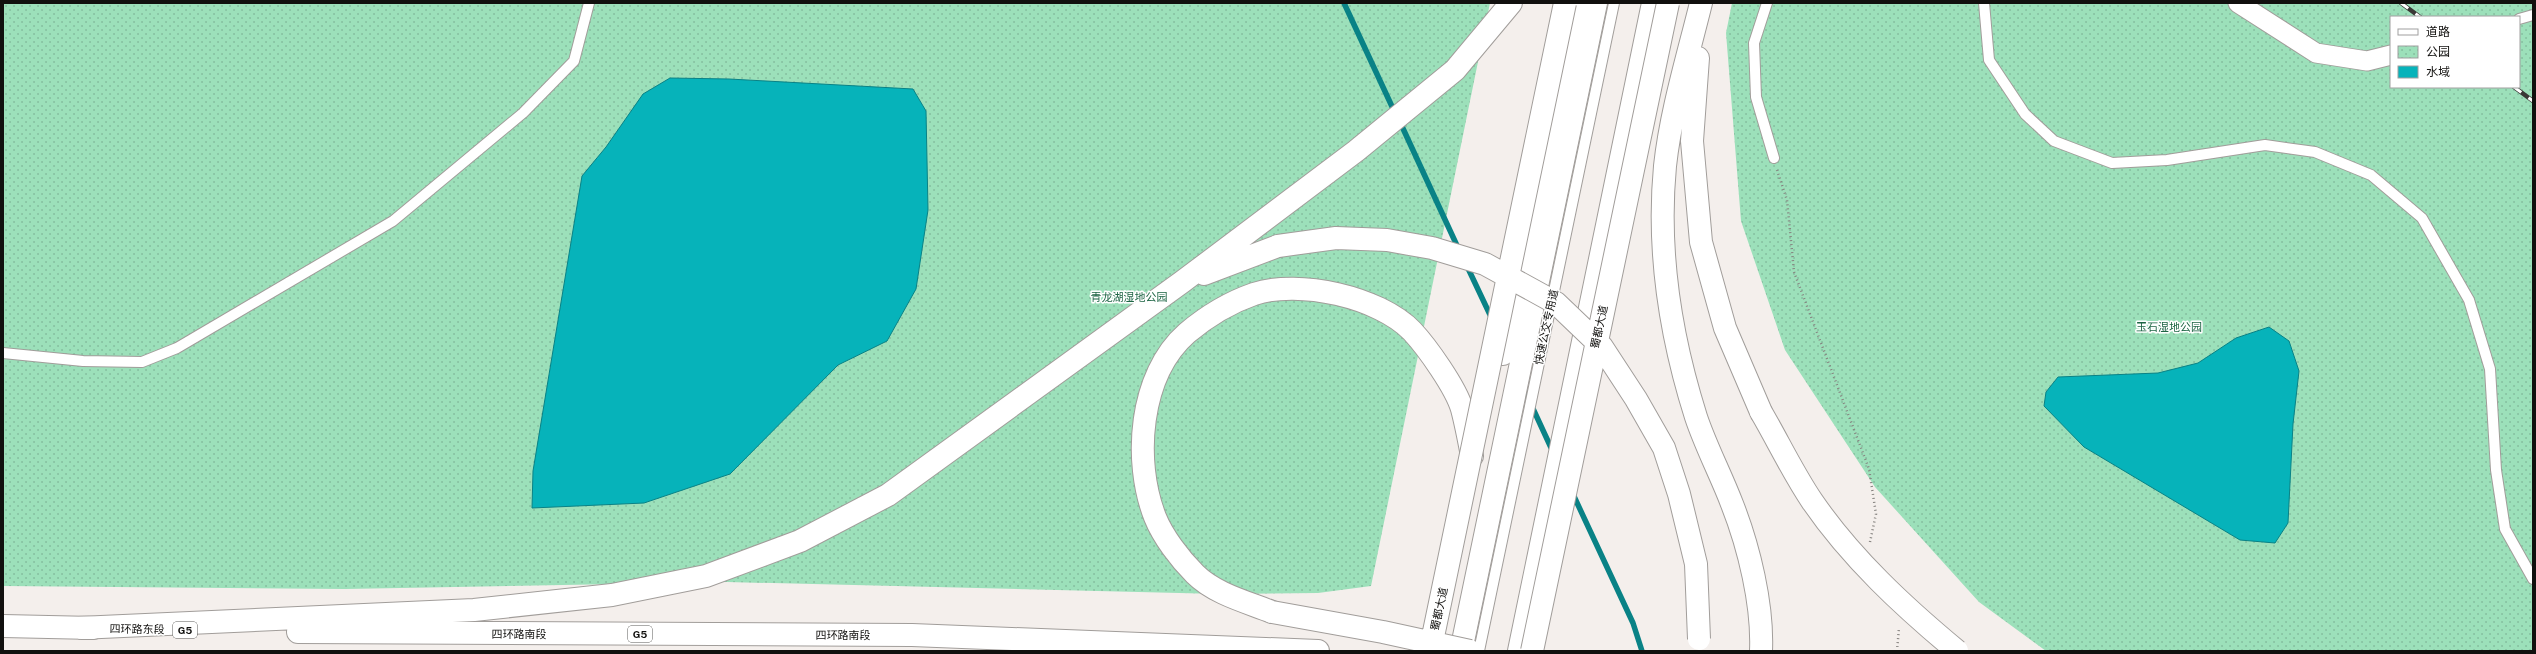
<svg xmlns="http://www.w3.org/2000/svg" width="2536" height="654" viewBox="0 0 2536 654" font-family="'Public Sans','Noto Sans SC',sans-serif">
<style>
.park{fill:url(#park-dots);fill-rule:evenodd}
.water{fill:#06b3ba;stroke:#098286}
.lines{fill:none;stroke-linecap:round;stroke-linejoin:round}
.stream{stroke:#098286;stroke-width:5.5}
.lane-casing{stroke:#a19d9a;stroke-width:12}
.street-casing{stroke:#a19d9a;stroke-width:21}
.secondary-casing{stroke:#a19d9a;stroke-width:24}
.highway-casing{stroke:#a19d9a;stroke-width:24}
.path{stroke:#85827f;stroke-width:2.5;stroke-dasharray:1 3;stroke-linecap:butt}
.lane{stroke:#fff;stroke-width:10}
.street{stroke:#fff;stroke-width:19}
.secondary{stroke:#fff;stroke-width:22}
.highway{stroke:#fff;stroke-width:22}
.rail-casing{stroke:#3a3836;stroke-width:4.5}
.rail{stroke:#fff;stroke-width:3;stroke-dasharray:9;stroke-linecap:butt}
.lane-bridge-casing{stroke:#a19d9a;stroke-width:12;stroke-linecap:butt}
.highway-bridge-casing{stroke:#a19d9a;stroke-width:24;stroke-linecap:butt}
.lane-bridge{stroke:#fff;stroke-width:10}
.highway-bridge{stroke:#fff;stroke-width:22}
.labels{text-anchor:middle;stroke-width:3;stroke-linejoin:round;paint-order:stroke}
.shield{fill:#fff;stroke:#585856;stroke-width:1}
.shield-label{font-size:10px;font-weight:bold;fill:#11100e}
.park-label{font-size:11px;fill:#1d6544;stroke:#fff}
.street-label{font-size:11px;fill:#11100e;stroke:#fff}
</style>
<defs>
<pattern id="park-dots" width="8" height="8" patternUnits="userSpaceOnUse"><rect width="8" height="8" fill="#9ce0ba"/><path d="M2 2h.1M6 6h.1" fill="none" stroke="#85bf9f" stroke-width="1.8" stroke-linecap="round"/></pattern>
</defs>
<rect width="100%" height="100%" fill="#f4efec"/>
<path class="park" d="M3,3H1490L1371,586L1318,593L1220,594L727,582L345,589L3,586Z
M1732,3H2533V651H2046L1979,602L1875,487L1785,350L1741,221L1726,33ZM2391,17H2519V87H2391Z"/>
<path class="water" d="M670,78L729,79L913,89L926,111L928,210L916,289L887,341L838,365L730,474L644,503L532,508L533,471L582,176L606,147L643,94Z
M2269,327L2289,341L2299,371L2293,424L2288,523L2275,543L2240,540L2084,447L2044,406L2046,392L2058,377L2158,373L2198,363L2236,338Z"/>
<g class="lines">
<path class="stream" d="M1344,3L1395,113
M1400,122L1459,250
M1466,264L1492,319
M1523,387L1553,452
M1572,492L1633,623L1642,651"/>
<g class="lane-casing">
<path id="lane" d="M1767,3L1754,43L1756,97L1774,158
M1984,3L1989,60L2025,114L2054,141L2112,163L2167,160L2265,145L2315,152L2371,175L2422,218L2469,300L2490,369L2496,470L2505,529L2533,579
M2519,19L2533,15
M3,353L83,361L142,362L177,348L393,221L523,113L574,61L589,3"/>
</g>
<g class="street-casing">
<path id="street" d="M2238,3L2316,53L2367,61L2391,55"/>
</g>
<g class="secondary-casing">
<path id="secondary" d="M1461,651L1596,3
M1519,651L1653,3"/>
</g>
<g class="highway-casing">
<path id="highway" d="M1701,3C1688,56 1671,111 1665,166C1657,250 1671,338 1696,417C1706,447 1721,475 1732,504C1749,547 1763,605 1761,651
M1698,58L1692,141L1701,242L1725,328L1761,412
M1204,274L1278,246
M1503,354L1579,3
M1272,612C1247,602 1215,594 1195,574C1180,559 1163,537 1155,517C1133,461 1139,375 1187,333C1206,317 1231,302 1254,294C1299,279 1379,297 1412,331C1427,347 1456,388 1462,409C1466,424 1469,440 1472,456
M3,626L94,628
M79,628L474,610L612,595L706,576L800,541L888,495L1182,282L1356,151L1455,70L1511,3
M298,632L912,635L1318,651"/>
</g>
<path class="path" d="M1777,170L1787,200L1794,272L1869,469L1876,514L1870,542
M1897,651L1899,628"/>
<use href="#lane" class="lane"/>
<use href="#street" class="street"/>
<use href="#secondary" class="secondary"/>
<use href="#highway" class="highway"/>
<g class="rail-casing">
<path id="rail" d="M2401,3L2420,17
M2514,87L2533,101"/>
</g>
<use href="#rail" class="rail"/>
<g class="lane-bridge-casing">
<path id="lane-bridge" d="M1479,651L1614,3"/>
</g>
<g class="highway-bridge-casing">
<path id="highway-bridge" d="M1278,246L1336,238L1387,240L1432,248L1485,264L1556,303L1602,347L1636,399L1664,448L1679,494L1696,564L1699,639
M1761,412C1778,441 1793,473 1812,501C1851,558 1904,607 1957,651
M1272,612L1383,632L1470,651
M1430,651L1565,3
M1532,651L1668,3"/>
</g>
<use href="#lane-bridge" class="lane-bridge"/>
<use href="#highway-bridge" class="highway-bridge"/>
</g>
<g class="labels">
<g class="shield">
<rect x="173" y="622" width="24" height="16" rx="3"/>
<rect x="628" y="626" width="24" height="16" rx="3"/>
</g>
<g class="shield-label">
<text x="185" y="634">G5</text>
<text x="640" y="638">G5</text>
</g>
<g class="park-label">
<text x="1129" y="301">青龙湖湿地公园</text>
<text x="2169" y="331">玉石湿地公园</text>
</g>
<g class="street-label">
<text transform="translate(1546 327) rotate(-78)" y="4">快速公交专用道</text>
<text transform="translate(1599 327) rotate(-78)" y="4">蜀都大道</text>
<text transform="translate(1439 609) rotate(-78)" y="4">蜀都大道</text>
<text transform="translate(137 629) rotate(1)" y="4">四环路东段</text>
<text x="519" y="638">四环路南段</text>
<text x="843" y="639">四环路南段</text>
</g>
</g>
<rect width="2536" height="654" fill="none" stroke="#11100e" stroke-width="8"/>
<rect x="2390" y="16" width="130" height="72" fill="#ffffff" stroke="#a09f9f"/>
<rect x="2398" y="29" width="20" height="6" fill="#ffffff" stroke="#a09f9f"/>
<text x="2426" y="36" font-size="12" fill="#11100e">道路</text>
<rect x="2398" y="46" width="20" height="12" fill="url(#park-dots)" stroke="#a09f9f"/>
<text x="2426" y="56" font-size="12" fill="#11100e">公园</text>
<rect x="2398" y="66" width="20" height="12" fill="#06b3ba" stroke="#a09f9f"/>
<text x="2426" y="76" font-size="12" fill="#11100e">水域</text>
</svg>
